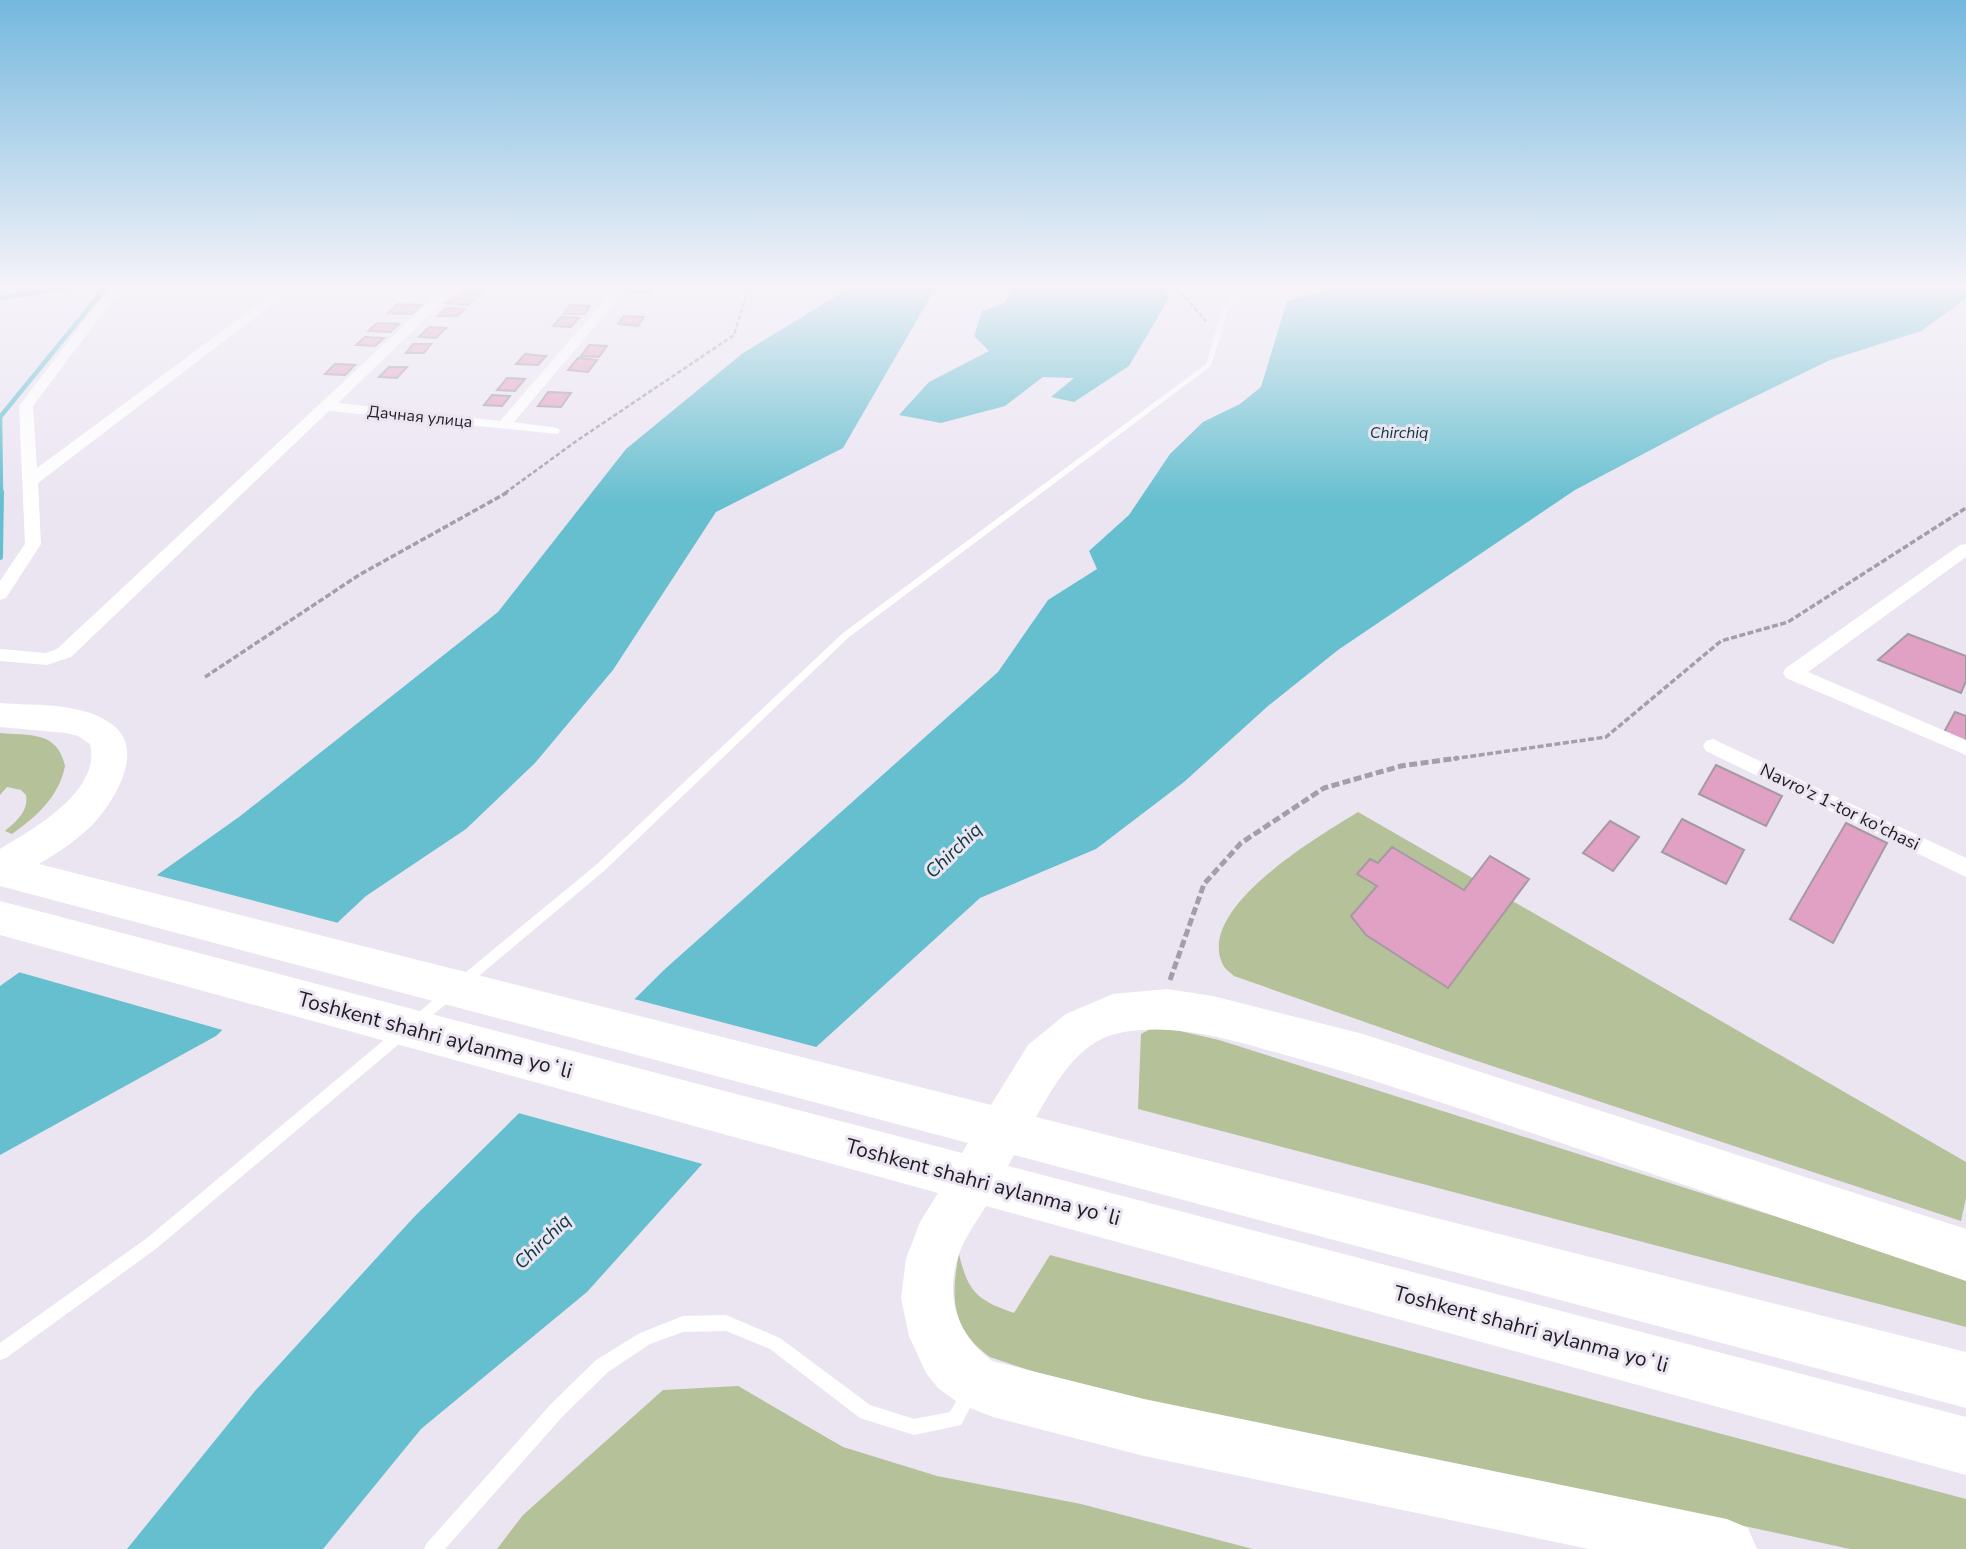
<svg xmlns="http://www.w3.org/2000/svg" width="1966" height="1549" viewBox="0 0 1966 1549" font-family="'Nunito Sans',sans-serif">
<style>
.green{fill:#b4c199}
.water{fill:#66bfcf}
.pier{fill:#ebe5f2}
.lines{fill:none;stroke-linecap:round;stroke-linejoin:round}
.stream-far1{stroke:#66bfcf;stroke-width:4.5}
.stream{stroke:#66bfcf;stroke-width:6}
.building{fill:#e0a1c5;stroke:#a69aa1;stroke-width:2}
.path-far2{stroke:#a39fa9;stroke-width:2.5;stroke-dasharray:4.5 2.5;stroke-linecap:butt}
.path-far1{stroke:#a39fa9;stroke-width:3.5;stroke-dasharray:6 2.5;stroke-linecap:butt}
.path{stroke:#a39fa9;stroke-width:5;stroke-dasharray:8 3.5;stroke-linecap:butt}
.lane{fill:#fff;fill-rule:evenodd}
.street{fill:#fff;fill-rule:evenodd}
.highway{fill:#fff;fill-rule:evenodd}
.labels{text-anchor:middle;stroke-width:6;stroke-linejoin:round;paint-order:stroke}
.far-street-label{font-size:16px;fill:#1e1c20;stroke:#ebe5f2}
.far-water-label{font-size:16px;font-style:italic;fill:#0b373e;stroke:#ebe5f2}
.street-label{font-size:18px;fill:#1e1c20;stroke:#ebe5f2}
.water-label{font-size:19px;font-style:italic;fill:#0b373e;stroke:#ebe5f2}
.near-street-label{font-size:21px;fill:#1e1c20;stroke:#ebe5f2}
</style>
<rect width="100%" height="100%" fill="#ebe5f2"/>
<path class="green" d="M1427,287H1599L1478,296Z
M0,733C29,736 57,730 65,766C59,797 36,817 12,834L5,831C16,822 29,811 26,795L21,790L7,787L0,795Z
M1358,812L1966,1162V1198L1961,1221L1453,1053L1234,976C1231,973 1225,969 1223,965C1194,908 1321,835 1358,812Z
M1152,1028H1167L1219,1040L1966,1277V1327L1138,1109L1141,1034Z
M959,1254C968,1292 977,1300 1014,1313L1050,1255L1966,1499V1549H1850L1675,1511L1159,1414L990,1357C952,1330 950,1298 959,1254Z
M738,1386L843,1447L937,1476L1081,1504L1253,1549H497L523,1515L663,1390Z"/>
<path class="water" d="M851,287H936L843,448L716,512L613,670L535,763L466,829L366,896L216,1036L0,1155V986L239,817L498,612L626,449L743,353Z
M1019,287H1162L1169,298L1129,366L1074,402L1051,397L1074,378L1043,377L1005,406L941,423L899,415L929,382L989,351L974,336L982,311L1004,303L1012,290Z
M1337,287H1427L1478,296L1599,287H1966V299L1921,331L1830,360L1715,416L1575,490L1338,650L1268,706L1184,782L1096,849L980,898L769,1090L587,1292L421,1429L323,1549H127L255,1391L414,1217L665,969L998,672L1048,600L1097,569L1089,551L1129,515L1170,454L1203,422L1240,404L1261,387L1287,301Z"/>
<path class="pier" d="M152,874L342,924L226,1031L15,971Z
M630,998L820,1048L772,1093L706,1165L515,1112Z"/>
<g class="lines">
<path class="stream-far1" d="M0,298L68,287
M1,493L0,417L106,287"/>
<path class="stream" d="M0,557L1,492"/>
</g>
<path class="building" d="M635,287H653L648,293L631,292Z
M465,289L483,290L477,296L459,295Z
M453,297L474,299L468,305L446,303Z
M398,304L422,305L412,314L388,313Z
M570,305L590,306L585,314H564Z
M445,308L465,309L458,316H438Z
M624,316L644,317L638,326L618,324Z
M561,317L579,318L571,327L553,326Z
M377,323L399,324L390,332L368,331Z
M429,327L446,328L436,338L419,337Z
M365,337L384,338L375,346L356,345Z
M413,344H431L424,353H406Z
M589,345L607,346L599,357L581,356Z
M525,354L546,356L538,365L516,364Z
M578,358L597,360L588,372L568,370Z
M335,364L355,365L345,375L325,374Z
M389,367H407L397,378L379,377Z
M507,378L525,379L515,391L497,390Z
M548,392L571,393L561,407L538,406Z
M492,395L510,396L502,406L484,405Z
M1908,634L1966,656V681L1961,693L1878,660Z
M1955,712L1966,716V744L1943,734Z
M1716,765L1782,796L1766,826L1699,794Z
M1682,819L1744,850L1726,884L1662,852Z
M1610,821L1639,837L1613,871L1583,853Z
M1846,823L1887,843L1833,943L1790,919Z
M1392,847L1464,890L1490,856L1529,879L1448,988L1366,935L1351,916L1377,886L1357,874L1370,859L1378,863Z"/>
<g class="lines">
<path class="path-far2" d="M1176,287L1206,321
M505,493L575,442L734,335L749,287"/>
<path class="path-far1" d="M205,677L359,575L508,492
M1445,760L1606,737L1721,641L1788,622L1966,508"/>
<path class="path" d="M1170,980L1204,884L1241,843L1324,788L1401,766L1458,758"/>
<path class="lane" d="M1246,287H1252L1229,308L1211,366L849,637L604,871L468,985L464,986L460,985L458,981L460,977L596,865L843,633L1206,364L1223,307Z
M449,989L453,990L455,994L453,998L420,1026L416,1028L412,1026L410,1022L412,1018L445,990Z
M401,1028L406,1030L407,1034L406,1038L157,1248L6,1358L0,1360V1343L147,1238L396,1030Z
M726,1315L780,1338L870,1405L914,1419L950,1412L964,1387L970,1385L976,1387L978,1393L961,1425L914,1435L866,1420L860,1418L770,1349L726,1331L683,1332L650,1344L608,1372L563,1416L445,1549H424L427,1543L551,1404L596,1360L640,1333L683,1316Z"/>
<path class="street" d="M115,287H128L109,305L33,406L37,468L282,287H295L38,483L41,544L6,598L0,600V581L25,544L19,406L101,299Z
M445,287H458L338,403L500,421L616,287H628L514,422L558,428L560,431L558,434L329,411L71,657L47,665L0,661V649L46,653L57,649Z
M1966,544V557L1808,672L1966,740V755L1786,678L1783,673L1786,668L1960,545Z
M1713,739L1966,858V877L1706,751L1703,746L1706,741Z"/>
<path class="highway" d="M0,703C35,706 80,702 110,723C147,747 116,798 95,822C79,839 59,852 39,864L991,1105L1028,1045L1066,1014L1113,994L1167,989L1213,996L1363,1034L1966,1229V1281C1819,1231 1673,1181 1526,1131C1446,1104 1367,1077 1285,1055C1230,1040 1176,1022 1119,1033C1078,1041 1055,1084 1036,1117L1966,1352V1408L1014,1155L1008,1166L1966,1417V1475L986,1206C977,1221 965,1237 959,1254C944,1297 957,1334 992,1361L1144,1399L1727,1519L1748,1528L1757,1549H1589L1144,1456L993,1417L960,1404L938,1388L926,1373L909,1336L901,1298L906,1259L920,1222L938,1193L0,935V901L962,1153L968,1143L0,886V849C33,829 102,791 90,744L78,736L66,733L0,727Z"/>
</g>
<linearGradient id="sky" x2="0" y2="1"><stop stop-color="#74b8de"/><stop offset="0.57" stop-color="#f6f3f9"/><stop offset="1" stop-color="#f6f3f9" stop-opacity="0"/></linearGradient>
<rect width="1966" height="503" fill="url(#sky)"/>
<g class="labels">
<g class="far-street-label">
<text transform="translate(420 416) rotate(6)" y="6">Дачная улица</text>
</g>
<g class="far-water-label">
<text x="1399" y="438">Chirchiq</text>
</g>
<g class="street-label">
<text transform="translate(1840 807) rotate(26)" y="6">Navro'z 1-tor ko'chasi</text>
</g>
<g class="water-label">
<text transform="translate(953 850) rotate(-44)" y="7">Chirchiq</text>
<text transform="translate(542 1241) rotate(-44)" y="7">Chirchiq</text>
</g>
<g class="near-street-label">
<text transform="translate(435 1035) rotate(15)" y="7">Toshkent shahri aylanma yoʻli</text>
<text transform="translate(983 1182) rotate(15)" y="7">Toshkent shahri aylanma yoʻli</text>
<text transform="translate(1531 1329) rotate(15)" y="7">Toshkent shahri aylanma yoʻli</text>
</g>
</g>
</svg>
